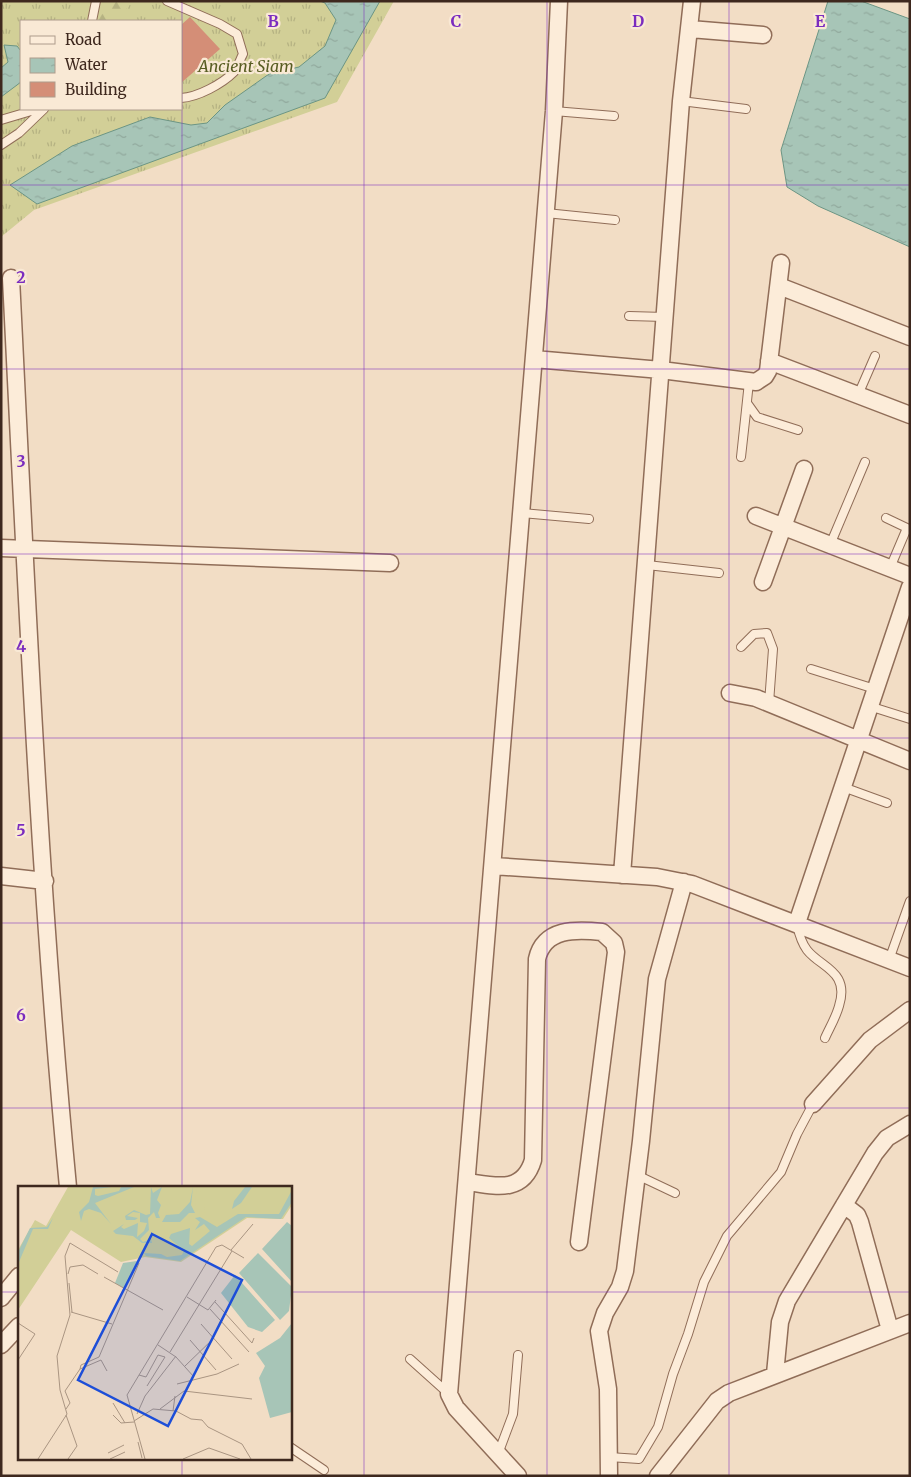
<svg xmlns="http://www.w3.org/2000/svg" width="911" height="1477" viewBox="0 0 911 1477" font-family="Merriweather,serif">
<style>
.grass{fill:url(#grass-tufts);fill-rule:evenodd}
.forest{fill:url(#forest-firs)}
.water{fill:url(#water-ripples);stroke:#6c9584}
.building{fill:#d48e77}
.lines{fill:none;stroke-linecap:round;stroke-linejoin:round}
.lane-casing{stroke:#906d58;stroke-width:10}
.street-casing{stroke:#906d58;stroke-width:19}
.lane{stroke:#fcecd9;stroke-width:8}
.street{stroke:#fcecd9;stroke-width:16}
.grid{fill:none;stroke:#7b2cbf;stroke-width:1;stroke-opacity:0.55}
.labels{text-anchor:middle;stroke-width:4.5;stroke-linejoin:round;paint-order:stroke}
.park-label{font-size:16px;font-style:italic;fill:#585d22;stroke:#f9e9d5}
.inset-road{fill:none;stroke:#aa9582;stroke-width:1}
.view{fill:#1d4ed8;fill-opacity:0.15;stroke:#1d4ed8;stroke-width:2.5}
.inset-edge{fill:none;stroke:#3e281e;stroke-width:2.5}
.grid-label{font-size:16px;text-anchor:middle;font-weight:bold;fill:#7b2cbf;stroke:#f9e9d5;stroke-width:4.5;stroke-linejoin:round;paint-order:stroke}
</style>
<defs>
<pattern id="grass-tufts" width="24" height="20" patternUnits="userSpaceOnUse" patternTransform="scale(1.25)"><rect width="24" height="20" fill="#d2cf97"/><path d="M3 7l-1-3M5 7V3M7 7l1-3M15 17l-1-3M17 17v-4M19 17l1-3" fill="none" stroke="#b5b282"/></pattern>
<pattern id="forest-firs" width="22" height="20" patternUnits="userSpaceOnUse" patternTransform="scale(1.25)"><rect width="22" height="20" fill="#d2cf97"/><path d="M5 1l3.5 6h-7zM16 11l3.5 6h-7z" fill="#b5b282"/></pattern>
<pattern id="water-ripples" width="26" height="14" patternUnits="userSpaceOnUse" patternTransform="scale(1.25)"><rect width="26" height="14" fill="#a7c5b7"/><path d="M2 4q2-2 4 0t4 0M15 11q2-2 4 0t4 0" fill="none" stroke="#91a99d"/></pattern>
</defs>
<rect width="100%" height="100%" fill="#f2ddc5"/>
<path class="grass" d="M1,1H394L337,102L34,210L1,237ZM21,21H181V109H21Z"/>
<path class="forest" d="M101,1H133L118,19L124,21H97Z"/>
<path class="water" d="M320,1H380L325,98L37,204L10,185L72,146L150,117L191,125L207,123L225,105L269,74L299,67L325,46L336,20L325,3Z
M828,1H861L910,19V247L818,206L787,187L781,150Z
M4,45L17,46L21,51V82L1,97V68L8,62Z"/>
<path class="building" d="M190,17L220,49L181,83V25Z"/>
<g class="lines">
<g class="lane-casing">
<path id="lane" d="M167,1L220,24L237,34L243,54C240,59 238,68 234,72C222,84 198,97 181,98
M92,21L96,1
M681,101L746,109
M554,111L614,116
M1,120L38,109
M1,145L19,133L44,109
M546,213L615,220
M629,316L665,317
M749,382L741,457L747,403L757,417L798,430
M858,395L875,356
M522,513L589,519
M886,518L907,528L890,568
M830,545L865,462
M647,565L719,573
M741,647L754,634L767,633L773,649L769,703
M811,669L875,689
M869,706L910,719
M843,787L887,803
M797,925C799,934 801,942 807,950C821,968 850,971 839,1006C836,1017 830,1027 825,1038
M889,960L910,901
M637,1175L675,1193
M410,1359L449,1394
M290,1447L324,1470
M498,1454L513,1414L518,1355
M609,1457L639,1459L658,1427L673,1374L688,1334L704,1282L727,1236L781,1172L797,1134L813,1104"/>
</g>
<g class="street-casing">
<path id="street" d="M690,29L763,35
M11,278C26,581 39,885 68,1187
M779,286L910,337
M534,359L661,370L756,382L765,376L768,371L781,263
M769,361L910,415
M756,516L910,576
M1,548L390,563
M763,582L804,469
M730,693L756,698L910,761
M493,866L657,877L692,884L910,968
M622,875L681,101L692,1
M1,876L45,881
M797,923L910,587
M813,1104L870,1040L910,1010
M468,1182C495,1186 523,1194 533,1160L537,959C544,928 576,929 602,932L614,943L616,952L579,1242
M844,1205L857,1215L860,1222L890,1330
M1,1298L19,1276
M1,1345L19,1326
M775,1374L780,1322L787,1301L875,1153L887,1138L910,1124
M518,1476L456,1408L449,1394L554,111L559,1
M609,1476L608,1389L599,1331L605,1313L620,1287L625,1271L641,1141L657,979L684,882
M658,1476L717,1401L729,1393L910,1323"/>
</g>
<use href="#lane" class="lane"/>
<use href="#street" class="street"/>
</g>
<path class="grid" d="M182,1V1187M364,1V1476M547,1V1476M729,1V1476M1,185H910M1,369H910M1,554H910M1,738H910M1,923H910M1,1108H910M1,1292H19M290,1292H910M182,1458V1476"/>
<g class="labels">
<g class="park-label">
<text x="246" y="72">Ancient Siam</text>
</g>
</g>
<g transform="translate(18 1186)">
<rect width="274" height="274" fill="#f2ddc5"/>
<path d="M50,1H274V19L265,33L229,32L163,76L127,71L103,76L53,44L0,124V64L17,34L28,40Z" fill="#d2cf97"/>
<path d="M179,1L187,11L198,1L210,5L206,8H195L186,18L187,27H184L180,26L177,18Z" fill="#d2cf97"/>
<path d="M75,1H94L77,3V9L80,10L101,5L103,1H116L77,17L93,38L83,27L71,23L66,25L63,35L61,26L71,16ZM133,1L135,7L144,1L139,14L143,19L140,27L142,32H138L136,26L130,32L131,44L122,53L125,56L133,53L134,57H124L115,50L98,48L95,45L106,38L103,41L106,43L120,37L119,51L126,45L129,37L122,36V27L115,26L109,30L120,32L117,34H108L107,30L116,24L128,29L132,28ZM175,1L173,19L177,27H171L162,36H144L148,29L161,28L172,16ZM227,1H234L223,17L214,23L216,15ZM274,4V16L263,33L228,31L162,75L128,70L126,67L143,68L149,71L164,69L166,65L151,52L153,48L172,42L171,58L174,60L192,45L186,38L177,44L182,36L177,32L182,31L199,41L220,28H261ZM35,32L30,43H15L1,76L0,66L12,42L29,41ZM269,36L274,40V96L244,63ZM240,67L274,101L271,125L262,134L221,87ZM119,75L107,103L97,97L105,77ZM217,89L257,134L244,146L230,141L203,107ZM274,137V226L252,232L241,192L247,180L238,167L262,152Z" fill="#a7c5b7"/>
<path class="inset-road" d="M213,64L235,38M50,88L52,81L65,79L80,88M86,91L145,124M51,97L54,126M169,111L190,124L198,114M197,116L234,157L236,152M192,123L231,166M53,126L94,138M0,137L17,148L0,174M183,138L214,173M172,154L198,184M140,159L158,171L176,191M152,166L214,65M167,180L196,152M62,183L63,179L81,171L121,77M121,189L128,191L140,169L147,171L129,200M159,198L199,188L221,178M95,217L107,237M48,223L52,217L47,205L62,183L83,174L89,185M142,223L166,205L234,213M155,225L157,210M119,228L127,210L158,170M48,229L59,260L50,273M95,229L103,237L116,236M116,235L135,223L158,225L173,233L184,234L190,241L224,258L233,273M120,256L124,272M90,267L106,259M20,273L49,228L42,204L39,170L52,129L47,70L52,57L100,86M92,273L107,266M127,273L109,209L198,61L204,59L226,72M165,273L191,262L222,273"/>
<path class="view" d="M134,48L224,94L150,240L60,194Z"/>
<rect width="274" height="274" class="inset-edge"/>
</g>
<g class="grid-label">
<text x="273" y="27">B</text>
<text x="456" y="27">C</text>
<text x="638" y="27">D</text>
<text x="820" y="27">E</text>
<text x="21" y="283">2</text>
<text x="21" y="467">3</text>
<text x="21" y="652">4</text>
<text x="21" y="836">5</text>
<text x="21" y="1021">6</text>
</g>
<rect width="911" height="1477" fill="none" stroke="#3e281e" stroke-width="5"/>
<rect x="20" y="20" width="162" height="90" fill="#f9e9d5" stroke="#ae9c8c"/>
<rect x="30" y="36" width="25" height="8" fill="#fcecd9" stroke="#ae9c8c"/>
<text x="65" y="45" font-size="15" fill="#3e281e">Road</text>
<rect x="30" y="58" width="25" height="15" fill="url(#water-ripples)" stroke="#ae9c8c"/>
<text x="65" y="70" font-size="15" fill="#3e281e">Water</text>
<rect x="30" y="82" width="25" height="15" fill="#d48e77" stroke="#ae9c8c"/>
<text x="65" y="95" font-size="15" fill="#3e281e">Building</text>
</svg>
